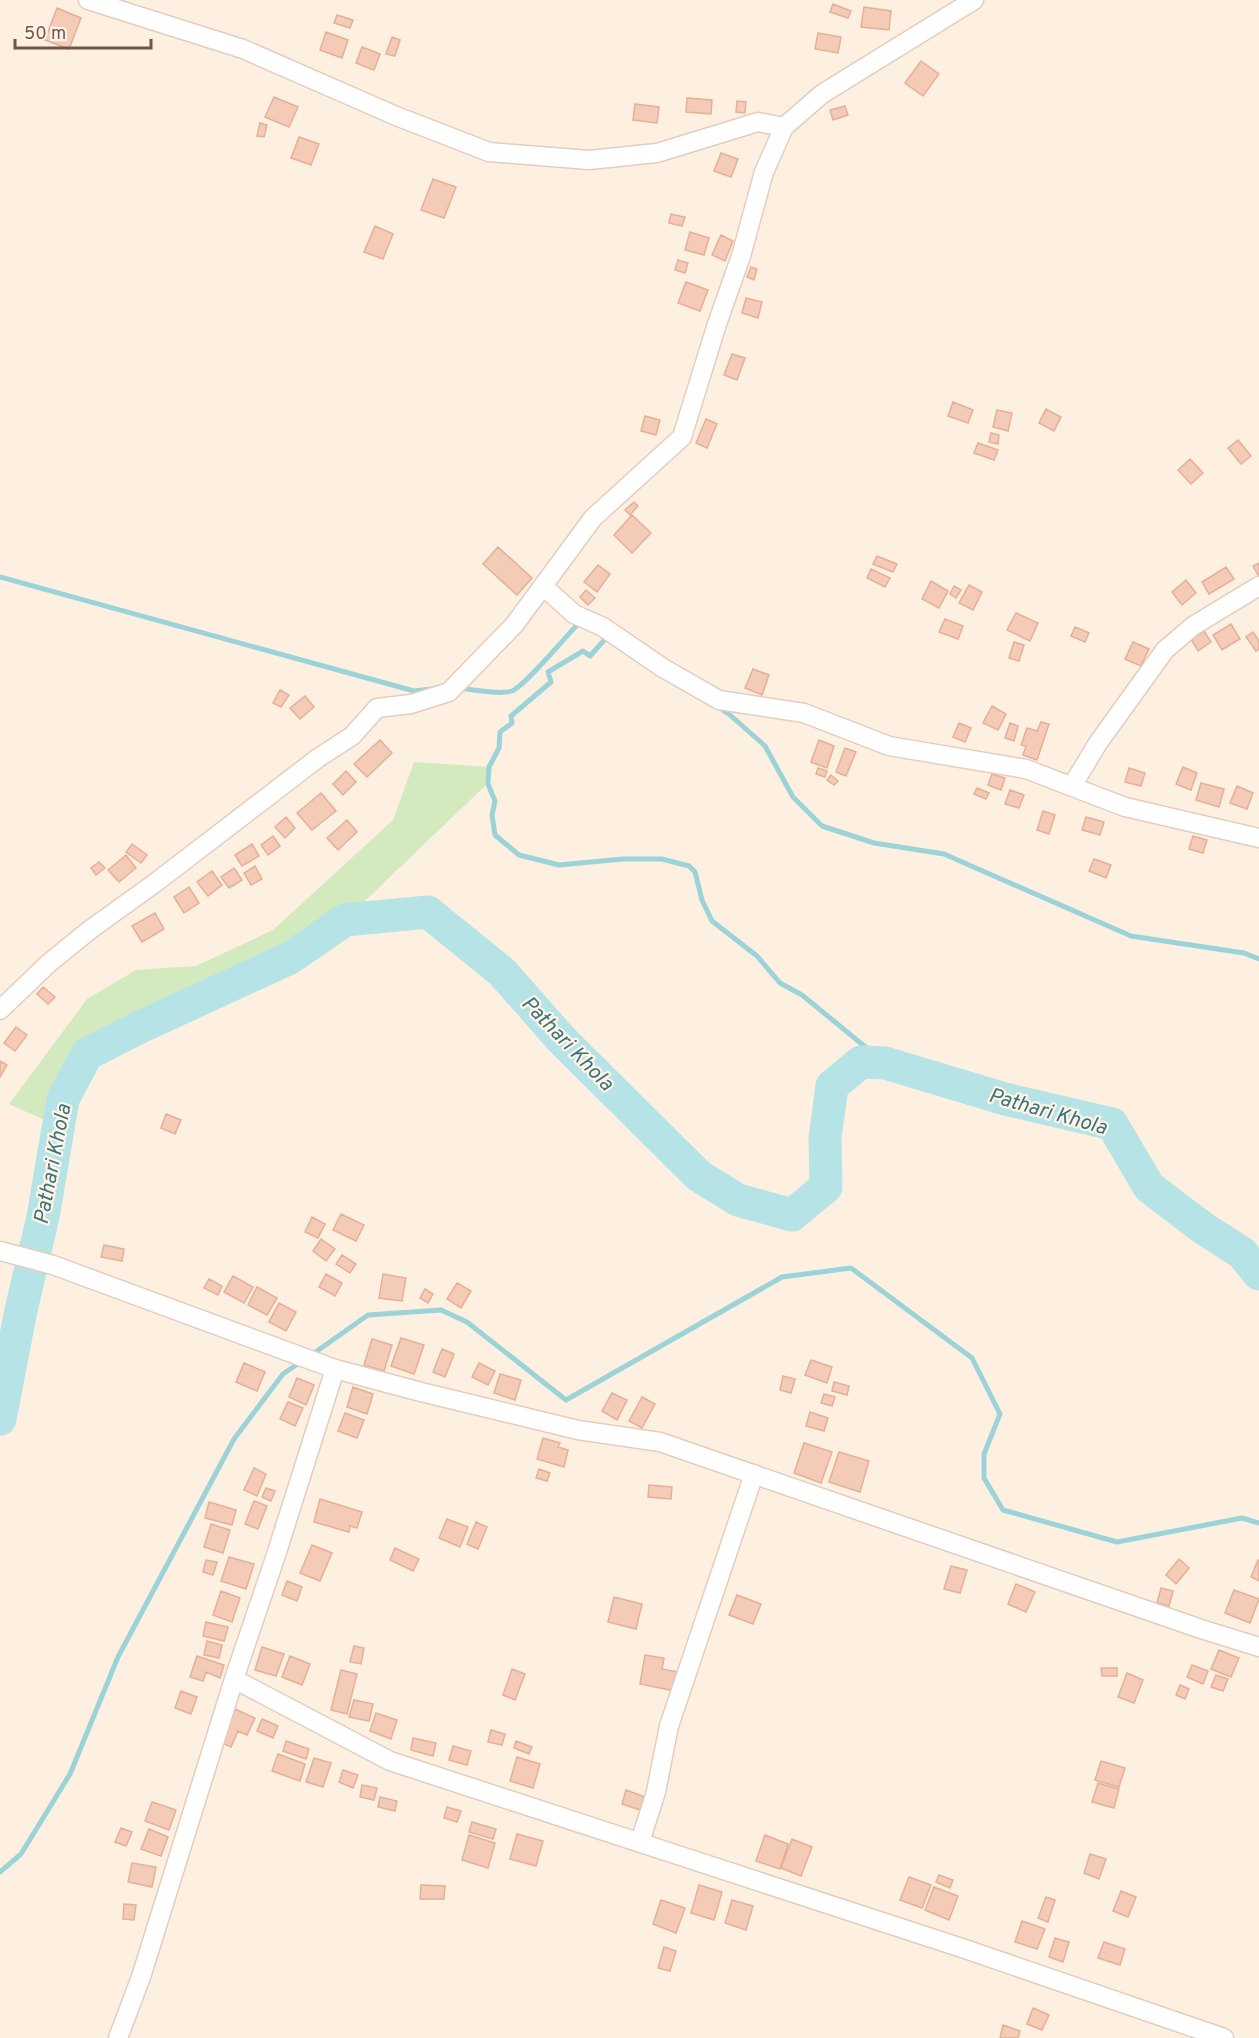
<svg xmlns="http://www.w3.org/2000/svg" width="1259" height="2038" viewBox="0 0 1259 2038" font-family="Overpass,sans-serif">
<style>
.green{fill:#d3eabf}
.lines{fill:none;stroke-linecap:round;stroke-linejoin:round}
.stream{stroke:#9bd3d8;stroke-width:5}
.river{stroke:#b5e3e6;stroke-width:33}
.building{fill:#f3cbb7;stroke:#e6af97;stroke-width:1.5}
.street-casing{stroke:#e3cdbf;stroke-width:21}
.street{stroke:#fff;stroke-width:18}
.labels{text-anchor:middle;stroke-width:4.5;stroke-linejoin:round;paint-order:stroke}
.water-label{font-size:21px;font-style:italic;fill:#3a747a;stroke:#fff4e7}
</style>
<rect width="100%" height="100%" fill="#fdf0e0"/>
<path class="green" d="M414,762L489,767L488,783L345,920L290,958L138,1028L87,1054L63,1099L58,1126L9,1104L87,999L136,970L196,966L273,930L393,820Z"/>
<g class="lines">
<path class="stream" d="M0,577L414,691L431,689
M460,688C472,690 500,695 512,691C525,686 566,636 579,623L581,624
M717,706L730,715L765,746L793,797L822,826L874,843L944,854L1131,936L1244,953L1259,959
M488,783L489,767L499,748L500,732L512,723L511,716L551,682L548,672L583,651L590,656L607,637
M488,784L495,801L492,815L495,835L519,855L559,865L623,859H662L689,866L695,872L702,900L712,921L757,956L780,983L802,995L885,1063
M310,1356L368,1315L441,1310L467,1322L566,1400L782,1277L851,1268L972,1358L1000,1414L984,1454V1478L1003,1510L1117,1542L1242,1518L1259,1523
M0,1872L21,1854L70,1774L118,1657L234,1439L283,1374L302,1361"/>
<path class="river" d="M0,1419L21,1310L43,1217L63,1099L87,1054L138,1028L290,958L345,920L428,912L502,972L561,1039L699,1176L738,1200L792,1215L826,1187L825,1138L832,1086L861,1062L885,1063L1005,1099L1112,1124L1149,1187L1203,1228L1242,1253L1259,1274"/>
</g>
<path class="building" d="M833,4L851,11L848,18L830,12Z
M864,7L891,11L889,30L861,27Z
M57,8L81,18L69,49L45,40Z
M337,15L353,20L350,28L334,23Z
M326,32L348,40L342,58L320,50Z
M818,33L841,37L838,53L815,49Z
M392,37L400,40L395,56L386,54Z
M362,47L380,54L374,70L356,63Z
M921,61L939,74L923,96L905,83Z
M274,97L298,107L289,127L265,117Z
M687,98L712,100L711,114L686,112Z
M737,101L746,102L745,113L736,112Z
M635,104L659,107L657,123L633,120Z
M845,106L848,115L833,120L830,110Z
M260,123L267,125L264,137L257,136Z
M299,137L319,144L311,165L291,158Z
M721,153L738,159L731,177L714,171Z
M433,179L456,187L444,218L421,210Z
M671,214L685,217L682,226L669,223Z
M375,226L393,234L383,259L364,252Z
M690,232L709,238L704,255L685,250Z
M721,235L733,241L725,261L712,255Z
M678,260L688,263L685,273L675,270Z
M751,267L757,269L754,280L747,277Z
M686,282L708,290L700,311L678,303Z
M746,298L762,302L758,318L742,313Z
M732,354L745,358L737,380L724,375Z
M953,402L973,410L968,423L948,416Z
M1046,409L1061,417L1054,431L1039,423Z
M997,410L1012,413L1008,431L993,427Z
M645,416L660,420L656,435L641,431Z
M706,419L717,424L707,448L696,443Z
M991,433L999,435L998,444L989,442Z
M1238,440L1251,456L1241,464L1228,448Z
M978,443L998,450L994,460L974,453Z
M1190,459L1203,473L1191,484L1178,470Z
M634,502L638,506L630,515L625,510Z
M632,515L651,533L632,553L614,535Z
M498,547L532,578L517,595L483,564Z
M877,556L897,564L893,572L873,564Z
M1259,563V574L1258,575L1253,566Z
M598,565L610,574L597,592L584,582Z
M1226,567L1234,579L1209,594L1202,582Z
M871,569L890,578L885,587L867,578Z
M1186,580L1196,593L1182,605L1172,592Z
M931,581L948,591L939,608L922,599Z
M969,585L982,592L973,610L959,603Z
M954,586L961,590L956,598L950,594Z
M586,590L595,598L588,605L580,597Z
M1016,613L1038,623L1030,641L1007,630Z
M945,619L963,626L958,639L939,632Z
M1231,624L1240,639L1222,650L1213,635Z
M1075,627L1089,633L1085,642L1071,636Z
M1204,631L1211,642L1198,651L1191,639Z
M1253,632L1259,641V649L1256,651L1246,637Z
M1014,642L1024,645L1019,661L1009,658Z
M1133,642L1149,649L1141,666L1125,659Z
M753,669L769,675L762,695L745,688Z
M280,690L289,695L281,707L273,703Z
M305,696L314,707L300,719L290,708Z
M992,706L1006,714L998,730L983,723Z
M1041,722L1049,724L1037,760L1023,755L1026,746L1021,745L1027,728L1037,731Z
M959,723L971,728L965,742L953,737Z
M1010,723L1018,726L1014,741L1005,738Z
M380,740L392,753L367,777L354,764Z
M819,740L834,746L827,768L811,762Z
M845,748L856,752L846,776L836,772Z
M1183,767L1197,773L1191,790L1176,784Z
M818,768L827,771L825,777L816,774Z
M1129,768L1145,773L1141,786L1125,782Z
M346,771L356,782L343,795L333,784Z
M992,774L1005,778L1001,790L988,785Z
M831,775L838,781L834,785L827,780Z
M1201,783L1224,789L1219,807L1196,800Z
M1237,786L1253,793L1247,809L1230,803Z
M977,788L989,793L986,799L974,794Z
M1010,790L1024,795L1019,808L1005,804Z
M321,793L336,811L312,830L297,813Z
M1043,811L1055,815L1049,834L1037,830Z
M286,817L295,828L285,838L275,827Z
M1086,817L1104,822L1100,835L1082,830Z
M347,820L357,832L338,850L327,838Z
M273,836L280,846L268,855L261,845Z
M1193,836L1207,840L1203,853L1189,849Z
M132,844L147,855L141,863L126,852Z
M252,844L259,856L242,866L235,855Z
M126,855L136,868L119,882L108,870Z
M1094,859L1111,865L1106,878L1089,871Z
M99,862L105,868L96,875L91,868Z
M255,866L262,879L251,885L244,873Z
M234,868L242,880L229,888L221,877Z
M212,871L222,885L208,896L197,882Z
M189,887L199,903L184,913L174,897Z
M155,913L164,929L142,942L132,926Z
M43,987L55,997L48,1004L37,994Z
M16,1027L27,1035L15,1051L4,1043Z
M0,1061L7,1065L0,1077Z
M166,1114L181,1120L175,1134L161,1128Z
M341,1214L364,1225L356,1241L333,1230Z
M312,1217L325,1224L318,1238L305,1232Z
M321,1239L335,1249L326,1261L313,1251Z
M104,1245L124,1249L122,1261L101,1257Z
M342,1255L356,1264L350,1273L336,1264Z
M326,1274L342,1283L335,1296L319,1287Z
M383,1274L406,1278L402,1301L379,1298Z
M233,1276L253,1287L244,1303L224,1292Z
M209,1279L222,1286L218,1295L204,1288Z
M457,1283L471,1291L461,1308L447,1299Z
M257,1287L277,1298L267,1315L248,1305Z
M425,1289L433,1294L428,1303L420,1298Z
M279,1303L296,1312L286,1331L269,1322Z
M401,1338L424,1345L414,1374L391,1366Z
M372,1339L392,1345L384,1371L364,1365Z
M442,1349L454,1354L445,1377L433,1372Z
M811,1360L832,1367L827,1383L805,1375Z
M244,1363L265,1372L257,1391L236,1382Z
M479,1363L495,1371L488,1385L472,1377Z
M500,1374L521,1380L515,1400L494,1393Z
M783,1376L795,1379L791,1393L780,1390Z
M297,1378L314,1385L306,1405L289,1397Z
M834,1382L849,1386L847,1395L832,1391Z
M353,1387L373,1394L367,1414L347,1407Z
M612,1393L627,1400L617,1420L602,1411Z
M824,1394L835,1397L832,1406L821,1403Z
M642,1397L655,1404L642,1428L629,1421Z
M288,1402L303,1408L295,1426L280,1419Z
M810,1412L828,1418L824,1431L806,1426Z
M345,1413L364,1420L357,1438L338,1431Z
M543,1438L560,1443L558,1447L568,1450L564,1467L537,1459Z
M804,1443L832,1452L821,1483L794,1473Z
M839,1452L869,1461L860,1492L829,1482Z
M254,1468L266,1474L257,1496L244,1490Z
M539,1469L550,1473L547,1481L536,1478Z
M649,1485L672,1487L671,1499L648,1497Z
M266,1488L275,1491L271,1501L262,1497Z
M320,1499L362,1512L357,1528L350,1526L349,1532L314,1522Z
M254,1501L267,1506L258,1529L245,1524Z
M209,1502L236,1510L232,1525L205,1518Z
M447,1519L468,1527L460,1547L439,1538Z
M476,1522L487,1527L478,1549L467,1544Z
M211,1524L230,1530L223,1553L204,1547Z
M312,1545L332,1553L320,1581L300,1573Z
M395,1548L419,1559L413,1571L390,1560Z
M229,1557L254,1564L246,1589L221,1581Z
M1179,1559L1189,1568L1176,1584L1166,1575Z
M206,1560L217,1562L213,1575L203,1572Z
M1258,1560H1259V1581L1251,1577Z
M951,1566L967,1570L960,1593L944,1589Z
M287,1581L302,1587L297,1601L282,1595Z
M1016,1584L1035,1592L1026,1612L1008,1604Z
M1161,1588L1173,1591L1169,1606L1157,1603Z
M1234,1590L1259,1599L1250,1623L1225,1613Z
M221,1591L240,1598L232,1622L213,1615Z
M737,1595L761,1604L753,1624L729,1615Z
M614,1597L642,1604L636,1629L608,1622Z
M206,1622L228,1627L224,1641L203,1636Z
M207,1641L222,1645L219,1658L204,1655Z
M354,1646L364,1648L361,1664L350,1662Z
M262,1647L284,1654L276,1676L255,1670Z
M1219,1650L1239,1658L1231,1677L1211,1669Z
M645,1655L664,1658L662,1669L678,1672L675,1691L640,1684Z
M197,1656L224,1665L220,1678L206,1672L203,1681L190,1677Z
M290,1656L310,1664L302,1685L282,1677Z
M1192,1665L1208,1671L1203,1684L1187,1677Z
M1101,1668H1117V1676H1102Z
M512,1669L525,1674L515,1700L503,1695Z
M341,1670L357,1674L347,1714L331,1710Z
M1127,1673L1143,1680L1134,1703L1118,1697Z
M1216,1675L1228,1679L1223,1691L1211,1687Z
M1180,1685L1189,1689L1185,1699L1176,1695Z
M181,1691L197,1697L191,1714L175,1708Z
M354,1700L373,1704L369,1721L349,1717Z
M235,1709L255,1718L247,1735L238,1731L231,1747L220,1742Z
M376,1713L397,1720L391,1739L370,1731Z
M262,1719L278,1726L273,1738L257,1731Z
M491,1730L505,1734L502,1745L488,1742Z
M413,1738L436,1743L433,1756L411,1750Z
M286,1741L309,1749L306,1759L283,1751Z
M516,1741L532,1747L529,1754L514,1748Z
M453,1746L471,1751L467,1765L449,1760Z
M278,1754L305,1764L300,1781L272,1771Z
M517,1757L540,1764L533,1788L510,1781Z
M314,1758L331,1763L323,1787L306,1782Z
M1101,1761L1125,1768L1119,1787L1095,1780Z
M343,1770L358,1775L353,1788L339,1782Z
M1098,1783L1119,1789L1114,1808L1092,1802Z
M362,1785L377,1788L374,1800L360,1797Z
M626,1790L645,1797L640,1810L622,1804Z
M380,1797L397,1801L395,1811L378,1807Z
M152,1802L176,1810L169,1830L145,1821Z
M447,1807L461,1811L457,1822L444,1818Z
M472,1822L496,1829L493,1839L469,1832Z
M121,1828L132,1832L126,1846L115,1842Z
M149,1829L168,1837L161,1856L141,1849Z
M517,1834L543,1841L536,1866L510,1859Z
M469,1835L495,1843L488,1868L462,1860Z
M765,1835L788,1844L780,1869L756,1861Z
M792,1839L812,1847L801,1876L781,1868Z
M1090,1854L1106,1859L1099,1879L1084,1873Z
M132,1863L156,1867L152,1887L128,1882Z
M939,1875L953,1880L950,1888L936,1882Z
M909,1877L931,1885L922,1908L900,1900Z
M421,1885L445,1886L444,1899H420Z
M699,1885L722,1892L714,1920L691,1913Z
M934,1887L958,1896L949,1920L925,1910Z
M1121,1891L1136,1897L1128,1917L1113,1911Z
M1046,1897L1055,1900L1048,1922L1038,1918Z
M661,1900L685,1908L676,1933L653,1924Z
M732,1900L753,1906L746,1930L725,1923Z
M124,1904L136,1905L134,1920L123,1919Z
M1022,1921L1045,1929L1037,1949L1015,1942Z
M1055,1938L1069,1942L1063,1962L1049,1957Z
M1104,1942L1125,1949L1120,1965L1098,1958Z
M664,1947L676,1951L670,1971L658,1968Z
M1033,2008L1049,2015L1042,2030L1027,2024Z
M1003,2025L1020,2031L1018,2038H1000Z"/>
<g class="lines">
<g class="street-casing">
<path id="street" d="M88,0L243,49L396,116L489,152L589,160L657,153L758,122L784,127
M543,586L574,614L603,627L663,668L719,700L804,713L889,746L1026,769L1125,807L1259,838
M1072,786L1098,743L1165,650L1193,626L1259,586
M0,1010L49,963L91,929L155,883L318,758L352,736L377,708L411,704L449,692L515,624L593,518L682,437L717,324L741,256L764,172L784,127L822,94L974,0
M0,1251L53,1265L335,1369L421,1392L578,1430L660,1442L1204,1630L1259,1647
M234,1679L390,1761L965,1949L1224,2038
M640,1842L656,1792L669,1726L754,1474
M118,2038L141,1977L234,1679L276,1555L335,1369"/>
</g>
<use href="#street" class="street"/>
</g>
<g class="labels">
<g class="water-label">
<text transform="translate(568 1043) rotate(46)" y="7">Pathari Khola</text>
<text transform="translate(1048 1111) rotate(16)" y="7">Pathari Khola</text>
<text transform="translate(52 1164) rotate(-79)" y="7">Pathari Khola</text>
</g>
</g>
<path d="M15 39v9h136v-9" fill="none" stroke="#745447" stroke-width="3"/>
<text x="24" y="39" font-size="18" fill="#745447" stroke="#fff4e7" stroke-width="4.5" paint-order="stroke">50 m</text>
</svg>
